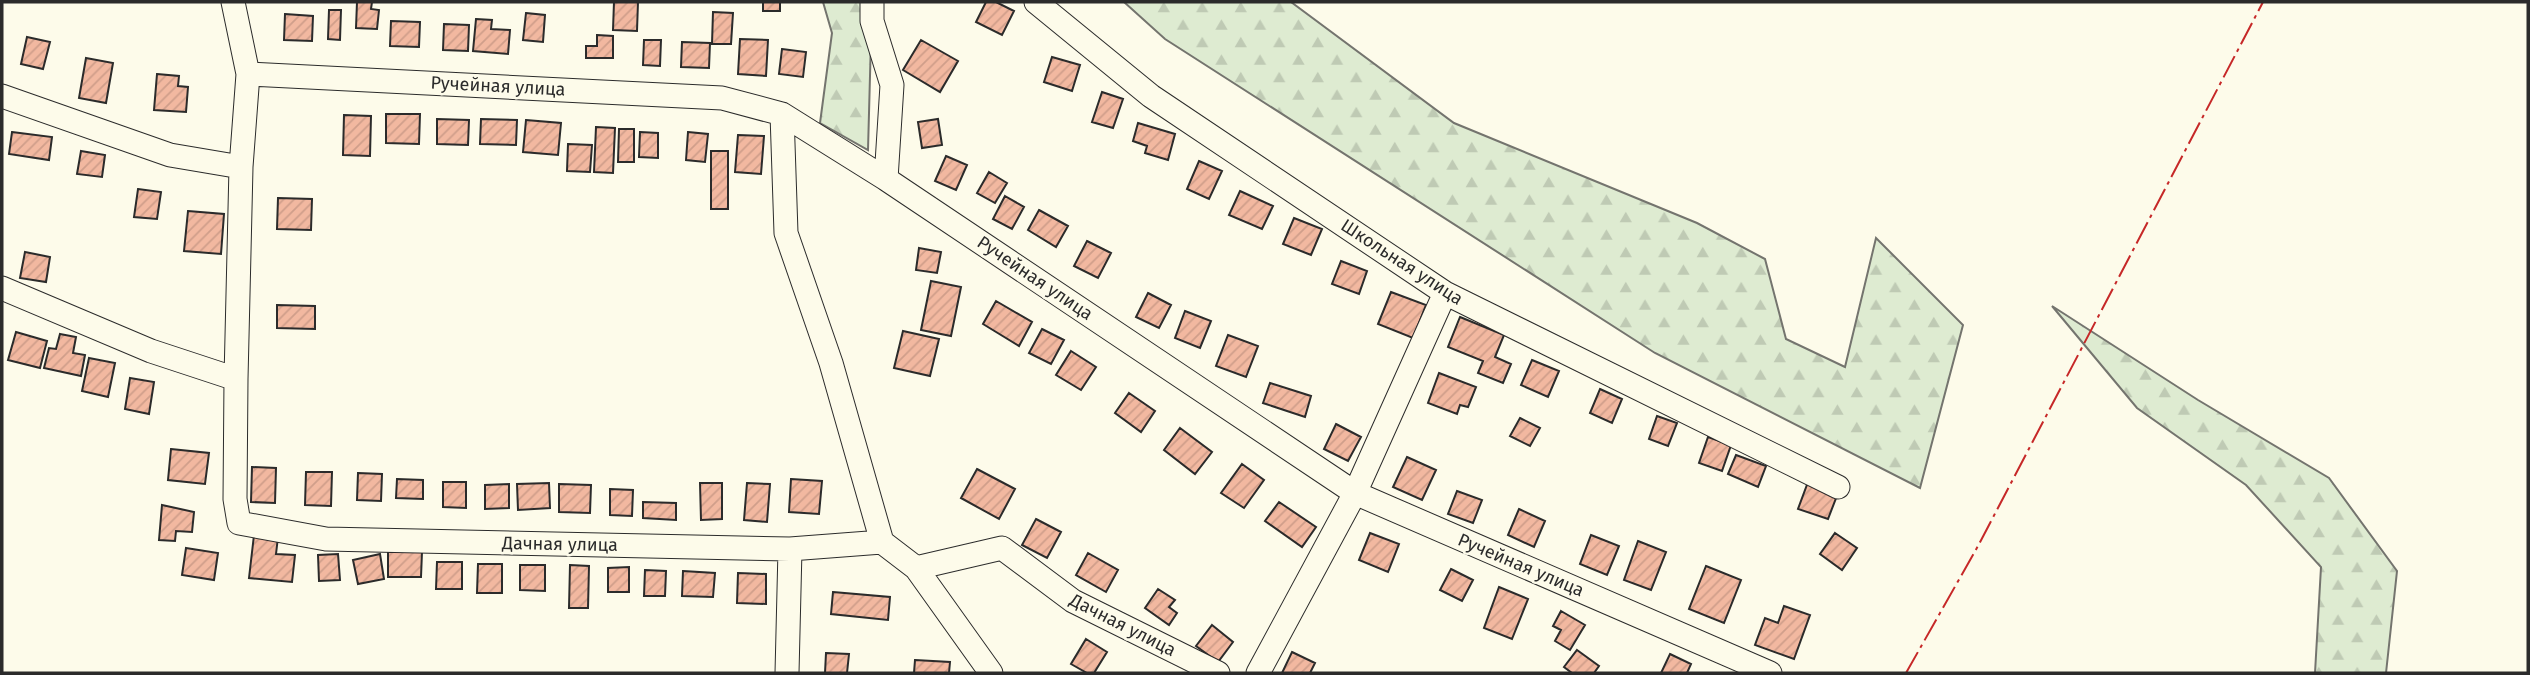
<svg xmlns="http://www.w3.org/2000/svg" width="2530" height="675" viewBox="0 0 2530 675" font-family="'Fira Sans',sans-serif">
<style>
.forest{fill:url(#forest-firs);stroke:#74746e;stroke-width:2}
.building{fill:url(#building-hatch);stroke:#2b2b2b;stroke-width:2}
.lines{fill:none;stroke-linecap:round;stroke-linejoin:round}
.minor-casing{stroke:#2b2b2b;stroke-width:25}
.minor{stroke:#fdfbea;stroke-width:23}
.power{stroke:#c62828;stroke-width:2;stroke-dasharray:24 5 3.5 5;stroke-linecap:butt}
.labels{text-anchor:middle;stroke-width:5;stroke-linejoin:round;paint-order:stroke}
.street-label{font-size:18px;fill:#2b2b2b;stroke:#fdfbea}
</style>
<defs>
<pattern id="forest-firs" width="22" height="20" patternUnits="userSpaceOnUse" patternTransform="scale(1.75)"><rect width="22" height="20" fill="#deebd1"/><path d="M5 1l3.5 6h-7zM16 11l3.5 6h-7z" fill="#bfcab4"/></pattern>
<pattern id="building-hatch" width="6" height="6" patternUnits="userSpaceOnUse" patternTransform="scale(1.75)"><rect width="6" height="6" fill="#f2b8a0"/><path d="M-1 1l2-2M0 6l6-6M5 7l2-2" fill="none" stroke="#d09e8a"/></pattern>
</defs>
<rect width="100%" height="100%" fill="#fdfbea"/>
<path class="forest" d="M823,2H872L868,150L820,123L832,33Z
M1124,2H1291L1454,123L1697,223L1765,259L1786,339L1845,367L1876,238L1963,325L1920,488L1655,353L1165,39Z
M2052,306L2198,400L2329,478L2397,571L2386,673H2315L2321,567L2246,485L2137,408Z"/>
<path class="building" d="M357,2H372L371,9L379,10L377,29L356,28Z
M614,2H638L637,31L613,30Z
M763,2H780V11H763Z
M986,2H996L1014,11L1002,35L976,22Z
M329,10H341L340,40L328,39Z
M713,12L733,13L731,44H712Z
M526,13L545,15L543,42L523,40Z
M285,14L313,16L312,41L284,40Z
M476,19L492,20L491,29L510,30L508,54L473,51Z
M391,21L420,22L419,47L390,46Z
M444,24L469,25L468,51L443,50Z
M597,35L613,36V58H586V46H597Z
M27,37L50,42L43,69L21,64Z
M740,39L768,40L766,76L738,74Z
M644,40H661L660,66L643,65Z
M921,40L958,61L940,92L903,70Z
M682,42L710,43L709,68L681,67Z
M782,49L806,52L803,77L779,74Z
M1052,57L1080,65L1072,91L1044,82Z
M86,58L113,63L106,103L79,98Z
M157,74L179,76L178,86L188,87L186,112L154,110Z
M1102,92L1123,99L1113,128L1092,122Z
M386,114H420L419,144L386,143Z
M344,115L371,116L370,156L343,155Z
M437,119L469,120L468,145L437,144Z
M481,119L517,120L516,145L480,144Z
M938,119L942,145L922,148L918,122Z
M526,120L561,123L558,155L523,152Z
M1138,123L1175,134L1168,160L1145,153L1147,146L1133,141Z
M596,127L615,128L613,173L594,172Z
M619,129H634V162H618Z
M12,132L52,137L49,160L9,154Z
M640,132L658,133V158L639,157Z
M688,132L708,134L705,162L686,160Z
M738,135L764,136L761,174L735,172Z
M568,144L592,145L590,172L567,171Z
M81,151L105,155L102,177L77,174Z
M711,151H728V209H711Z
M946,156L967,165L956,190L935,181Z
M1199,161L1222,171L1209,199L1187,189Z
M989,172L1007,183L995,203L977,193Z
M138,189L161,192L157,219L134,217Z
M1240,191L1273,206L1262,229L1229,215Z
M1005,196L1024,207L1012,229L993,219Z
M278,198L312,199L311,230L277,229Z
M1039,210L1068,226L1056,247L1028,230Z
M188,211L224,214L221,254L184,251Z
M1294,218L1322,229L1311,255L1283,244Z
M1087,241L1111,253L1098,278L1074,266Z
M919,248L941,252L937,273L916,270Z
M25,252L50,257L46,282L20,278Z
M1341,261L1367,271L1359,294L1332,284Z
M931,281L961,287L951,336L921,330Z
M1391,292L1426,305L1413,338L1378,324Z
M1148,293L1171,305L1159,328L1136,317Z
M996,301L1032,322L1019,346L983,324Z
M277,305L315,306V329L277,328Z
M1185,311L1211,321L1200,348L1175,338Z
M1460,317L1504,335L1495,357L1511,364L1503,383L1478,373L1483,361L1448,347Z
M1042,329L1064,340L1051,364L1029,353Z
M903,331L939,339L930,376L894,368Z
M16,332L47,341L40,368L8,360Z
M60,334L76,337L73,353L85,355L81,376L44,368L49,348L56,349Z
M1228,335L1258,346L1246,377L1216,366Z
M1071,351L1096,367L1081,390L1056,375Z
M89,358L115,363L108,397L82,391Z
M1532,360L1559,371L1548,397L1521,385Z
M1439,373L1476,387L1468,407L1460,405L1457,414L1428,403Z
M130,378L154,382L149,414L125,409Z
M1270,383L1311,396L1305,417L1263,403Z
M1600,389L1622,399L1612,423L1590,413Z
M1129,393L1155,411L1141,432L1115,413Z
M1657,416L1677,423L1668,446L1649,439Z
M1520,418L1540,428L1530,446L1510,436Z
M1336,424L1361,437L1348,461L1324,449Z
M1180,428L1212,452L1195,474L1164,450Z
M1708,437L1731,445L1722,471L1699,463Z
M171,449L209,453L205,484L168,480Z
M1736,455L1766,466L1758,487L1728,474Z
M1407,457L1436,470L1422,500L1393,487Z
M1242,464L1264,480L1244,508L1221,493Z
M252,467L276,468L275,503L251,502Z
M977,469L1015,489L999,519L961,498Z
M306,472H332L331,506L305,505Z
M358,473L382,474L381,501L357,500Z
M397,479L423,480V499L396,498Z
M791,479L822,481L819,514L789,512Z
M443,482H466V508L443,507Z
M1808,482L1838,493L1828,519L1798,509Z
M549,483L550,508L518,510L517,484Z
M700,483H722V519L701,520Z
M747,483L770,484L767,522L744,520Z
M509,484V508L485,509V485Z
M559,484L591,485L590,513L559,512Z
M610,489L633,490L632,516L610,515Z
M1457,491L1482,500L1473,523L1448,514Z
M643,502L676,503V520L643,518Z
M1279,502L1316,527L1302,547L1265,521Z
M162,505L194,512L192,532L176,531L175,541L159,540Z
M1519,509L1545,521L1534,547L1508,535Z
M1036,519L1061,532L1047,558L1022,545Z
M1370,533L1399,544L1388,572L1359,560Z
M1835,533L1857,548L1842,570L1820,554Z
M254,535L278,537L276,554L295,555L292,582L249,578Z
M1591,535L1619,546L1607,575L1580,564Z
M1638,541L1666,552L1651,590L1624,580Z
M186,548L218,553L214,580L182,575Z
M388,552H422L421,577H388Z
M1088,553L1118,570L1106,592L1076,575Z
M338,554L340,580L319,581L318,555Z
M380,554L384,579L358,584L353,560Z
M437,562H462V589H436Z
M478,564H502V593H477Z
M520,565H545V591L520,590Z
M570,565L589,566L588,608H569Z
M1706,566L1741,580L1724,623L1689,609Z
M629,567V592H608V568Z
M1451,569L1473,580L1462,601L1440,590Z
M645,570L666,571L665,596H644Z
M683,571L715,573L713,597L682,596Z
M738,573L766,574V604L737,603Z
M1499,587L1528,599L1512,639L1484,628Z
M1158,589L1175,600L1169,607L1177,613L1169,625L1145,608Z
M833,592L890,597L888,620L831,614Z
M1784,606L1810,615L1794,659L1755,645L1765,618L1778,623Z
M1561,611L1585,625L1570,650L1555,641L1561,630L1553,626Z
M1212,625L1233,642L1218,662L1196,646Z
M1086,639L1107,652L1094,673H1087L1071,664Z
M1577,650L1599,666L1594,673H1572L1564,667Z
M1292,652L1315,663L1310,673H1282Z
M826,653L849,654L847,673H825Z
M1670,654L1691,664L1687,673H1661Z
M915,660L950,662L949,673H914Z"/>
<g class="lines">
<g class="minor-casing">
<path id="minor" d="M233,2L248,74L241,167L236,379L235,499L239,523L326,539L790,549L882,542
M872,2V21L892,85L886,179
M1036,2L1151,96L1445,293L1838,487
M248,74L722,98L782,114L886,179L1355,493L1770,673
M2,96L170,155L241,167
M782,114L786,233L831,363L882,542L916,568L991,673
M2,288L151,351L236,379
M916,568L1002,548L1073,601L1218,673
M787,673L790,549
M1258,673L1355,493L1445,293"/>
</g>
<use href="#minor" class="minor"/>
<path class="power" d="M1906,673L1978,546L2263,2"/>
</g>
<g class="labels">
<g class="street-label">
<text transform="translate(498 86) rotate(3)" y="6">Ручейная улица</text>
<text transform="translate(1402 262) rotate(33)" y="6">Школьная улица</text>
<text transform="translate(1035 278) rotate(34)" y="6">Ручейная улица</text>
<text transform="translate(560 544) rotate(1)" y="6">Дачная улица</text>
<text transform="translate(1521 565) rotate(23)" y="6">Ручейная улица</text>
<text transform="translate(1123 625) rotate(27)" y="6">Дачная улица</text>
</g>
</g>
<rect width="2530" height="675" fill="none" stroke="#2b2b2b" stroke-width="7"/>
</svg>
